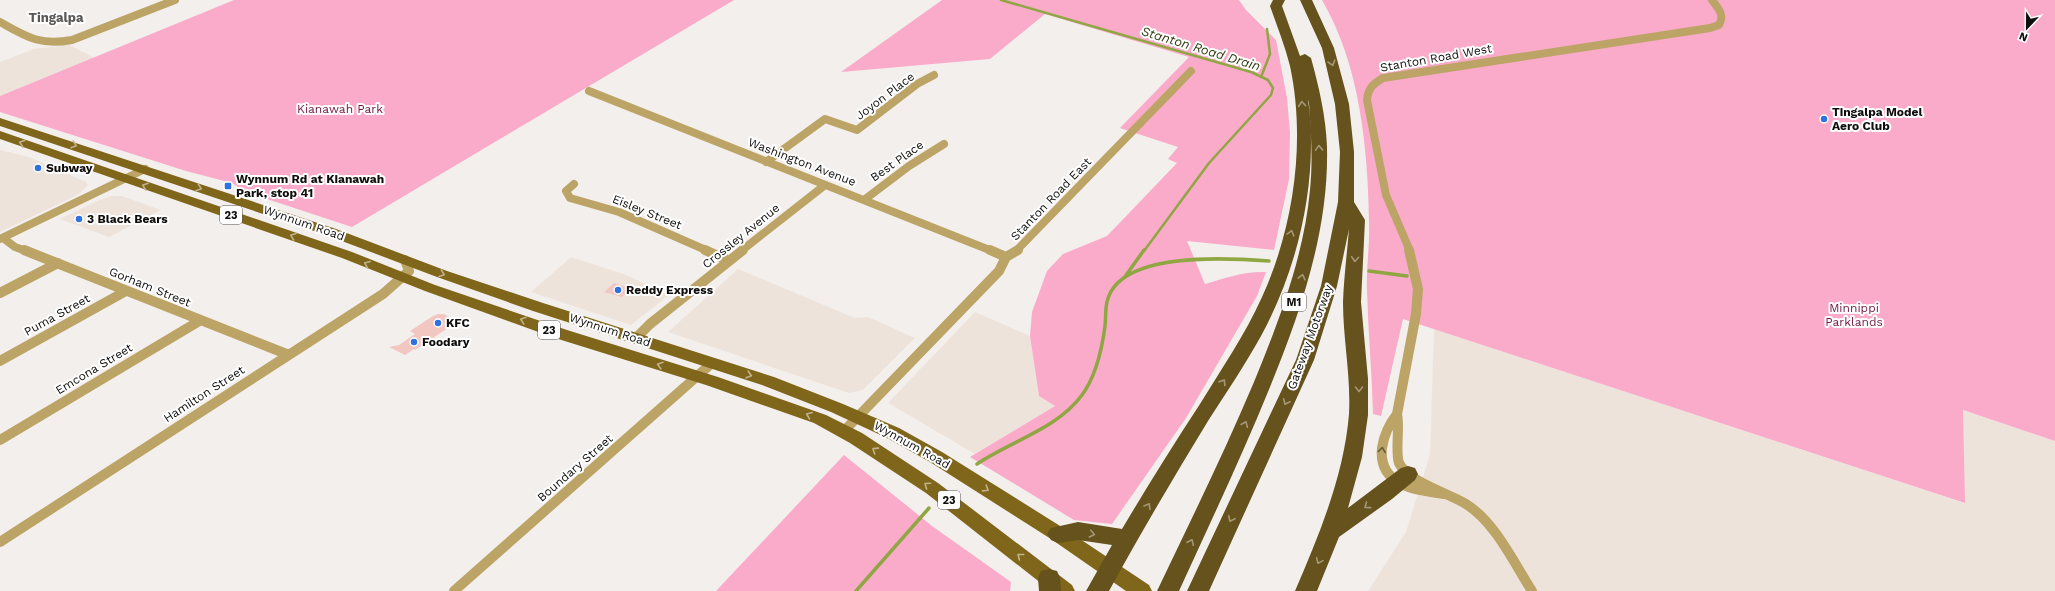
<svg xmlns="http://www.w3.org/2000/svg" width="2055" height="591" viewBox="0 0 2055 591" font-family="'Work Sans',sans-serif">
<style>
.built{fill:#eee3db}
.green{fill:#faabca}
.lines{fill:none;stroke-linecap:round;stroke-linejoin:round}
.stream-far1{stroke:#90a642;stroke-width:2.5}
.stream{stroke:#90a642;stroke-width:3.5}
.building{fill:#f3c7c1}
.street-far1{stroke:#bca467;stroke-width:8}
.street{stroke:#bca467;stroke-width:10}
.primary{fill:#80661a;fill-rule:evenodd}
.highway{fill:#65521c;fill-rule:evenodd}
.oneway{stroke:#a39777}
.oneway2{stroke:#c0b28c}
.oneway3{stroke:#66593a}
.poi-dot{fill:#2f71de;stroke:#fff;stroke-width:1.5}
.labels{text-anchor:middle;stroke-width:4;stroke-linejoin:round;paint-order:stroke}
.shield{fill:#fff;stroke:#575656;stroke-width:1}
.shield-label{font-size:11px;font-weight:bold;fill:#0f0e0d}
.street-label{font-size:12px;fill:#0f0e0d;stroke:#fff}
.park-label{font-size:12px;fill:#6f1844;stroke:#fff}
.poi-label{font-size:12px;font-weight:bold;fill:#0f0e0d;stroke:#fff;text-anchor:start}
.far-district-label{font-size:13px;font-weight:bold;fill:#5a5755;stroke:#fff}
.water-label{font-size:13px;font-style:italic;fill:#333c12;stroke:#fff}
</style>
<rect width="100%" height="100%" fill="#f3efec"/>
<path class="built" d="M69,45L95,58L0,96V62L34,49Z
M0,150L29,157L86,182L88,185L79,194L0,232Z
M112,196H122L161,210L109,237L60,219L97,201Z
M571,257L626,275L669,295L631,325L531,292Z
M738,269L855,318L868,317L915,338L863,390L849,393L668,332Z
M975,312L1030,336L1039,396L1055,406L975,454L888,403Z
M1434,329L1964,503L1962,410L2055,441V591H1368L1406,532L1430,454Z"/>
<path class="green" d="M234,0H734L352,227L246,192L232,183L186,171L0,112V96Z
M942,0H1239L1246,10L1276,40L1287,98L1290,133L1289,179L1274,250L1187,241L1205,284C1225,278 1245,271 1266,272L1257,296L1186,418L1112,524L1074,520L970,457L1055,406L1039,396L1030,336L1032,312L1047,271L1063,254L1107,236L1177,163L1168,159L1178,147L1120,128L1189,57L1045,14L990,59L841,72Z
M1322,0H2055V441L1963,410L1965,503L1403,319L1381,416L1373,414C1372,373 1368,331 1367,290C1366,268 1370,246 1369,223C1368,149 1360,65 1322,0Z
M844,455L932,526L1011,582L1010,591H716Z"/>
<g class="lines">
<path class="stream-far1" d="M1001,0L1251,72L1268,80L1273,88L1271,95L1209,163L1144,251
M1261,77L1270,54L1267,29"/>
<path class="stream" d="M1369,271L1407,276
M1124,278L1144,250
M977,464C1011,441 1057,429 1082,395C1096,376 1102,349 1105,326C1106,318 1105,310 1107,302C1118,250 1230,258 1269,261
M856,591L929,508"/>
</g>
<path class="building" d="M614,283L631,288L622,297L604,292Z
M438,314H444L457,322L415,350L414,349L405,355L389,347L399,345L415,334L410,331L433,316Z"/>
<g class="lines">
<path class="street-far1" d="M0,22C27,37 40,46 72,40L175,0
M589,91L992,251
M766,162L825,119L857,130L917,84L934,75
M574,184L566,191L570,198L619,212L708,251
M864,200L909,166L944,144
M3,238L15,247L26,251
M0,239L145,169
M741,251L825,185
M1016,251L1191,71
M1410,251L1386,195L1367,100C1368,88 1373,84 1383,78L1710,28L1719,25C1725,15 1718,8 1712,0"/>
<path class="street" d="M24,250L289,355
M705,250L729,261
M990,250L1006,257
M1409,250L1418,289L1416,314L1397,414C1400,428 1395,452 1399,463C1408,482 1448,493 1466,504C1495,522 1514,563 1532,591
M0,293L58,263
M635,339L650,324L743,250
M0,361L126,291
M1397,414C1389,424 1384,435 1382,448C1378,485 1415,490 1443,494
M844,431L999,271L1006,257L1018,250
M0,440L201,320
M0,542L383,294L409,271L405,260
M454,591L712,363"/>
<path class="primary" d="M0,118L336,229L447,271L543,303L774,377L843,404L899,428L942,452L1065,529L1149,585L1152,591H1126L1051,539L930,462L887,438L831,412L762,385L533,311L437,277L326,235L0,126Z
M0,131L352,252L435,285L567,330L718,377L826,415L862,433L938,483L1072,585L1075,591H1051L926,493L850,443L814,423L706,385L555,338L425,291L342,258L0,139Z"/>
<path class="highway" d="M1273,0H1285L1282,6L1300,56L1305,54L1311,58C1319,87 1326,117 1327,147C1329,230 1301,311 1270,387C1242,456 1210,523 1179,591H1157C1190,522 1224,453 1254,382C1279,321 1304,256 1310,190C1313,161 1311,132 1309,103L1308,99C1319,179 1299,266 1261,336C1245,365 1226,393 1208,421C1174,477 1140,534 1109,591H1086L1112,545L1078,540L1058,543L1051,540L1047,534L1051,528L1078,522L1122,529C1147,487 1173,445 1200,404C1222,368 1245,335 1262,297C1294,227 1306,141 1290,66C1285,46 1277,26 1270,6Z
M1300,0H1312L1334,48L1349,104L1354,152V202L1365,220L1361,302L1368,379V415L1362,457L1348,508L1401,468L1408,466L1415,468L1418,474L1415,480L1392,499L1339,537L1317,591H1295C1319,535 1344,476 1349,414C1351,376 1343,339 1343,302C1344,277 1347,253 1349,229L1337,286L1314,360L1209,591H1187L1296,360L1321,286L1338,202L1340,152L1335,104L1322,48Z
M1049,569L1057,571L1060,578L1061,591H1039L1038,578L1041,571Z"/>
</g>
<defs><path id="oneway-chevron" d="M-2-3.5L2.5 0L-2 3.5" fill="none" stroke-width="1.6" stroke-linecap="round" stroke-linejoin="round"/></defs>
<g class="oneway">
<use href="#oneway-chevron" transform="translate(1332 63) rotate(74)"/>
<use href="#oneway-chevron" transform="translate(1302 104) rotate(-95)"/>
<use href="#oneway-chevron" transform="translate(1319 148) rotate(-92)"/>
<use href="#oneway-chevron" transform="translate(1291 233) rotate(-75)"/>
<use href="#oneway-chevron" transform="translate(1355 259) rotate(94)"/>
<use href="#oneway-chevron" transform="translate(1302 277) rotate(-76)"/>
<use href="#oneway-chevron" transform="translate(1223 382) rotate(-58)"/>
<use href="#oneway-chevron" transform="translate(1359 389) rotate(89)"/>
<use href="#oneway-chevron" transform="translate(1286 402) rotate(115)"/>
<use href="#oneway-chevron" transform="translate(1245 424) rotate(-67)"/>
<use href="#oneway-chevron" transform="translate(1148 506) rotate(-59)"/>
<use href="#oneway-chevron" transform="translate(1367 506) rotate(144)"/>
<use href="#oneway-chevron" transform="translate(1231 519) rotate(115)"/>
<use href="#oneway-chevron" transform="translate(1092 534) rotate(12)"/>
<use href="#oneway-chevron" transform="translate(1191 542) rotate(-65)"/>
<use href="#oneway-chevron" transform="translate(1319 561) rotate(114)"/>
</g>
<g class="oneway2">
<use href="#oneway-chevron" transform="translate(22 143) rotate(-161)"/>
<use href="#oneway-chevron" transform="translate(74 145) rotate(19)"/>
<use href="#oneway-chevron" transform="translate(145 186) rotate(-161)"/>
<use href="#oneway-chevron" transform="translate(199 188) rotate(19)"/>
<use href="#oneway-chevron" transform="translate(293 236) rotate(-160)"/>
<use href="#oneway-chevron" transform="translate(367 264) rotate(-158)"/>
<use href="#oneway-chevron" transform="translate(442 274) rotate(20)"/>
<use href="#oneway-chevron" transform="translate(523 320) rotate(-161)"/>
<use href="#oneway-chevron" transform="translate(660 365) rotate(-163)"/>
<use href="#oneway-chevron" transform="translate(749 375) rotate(18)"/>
<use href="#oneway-chevron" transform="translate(809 415) rotate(-158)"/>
<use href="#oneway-chevron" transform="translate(875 450) rotate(-147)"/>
<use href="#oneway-chevron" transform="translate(927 485) rotate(-145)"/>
<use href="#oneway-chevron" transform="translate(986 489) rotate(32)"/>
<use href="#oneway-chevron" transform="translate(1020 556) rotate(-142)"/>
</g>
<use class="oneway3" href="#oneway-chevron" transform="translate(1382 450) rotate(-82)"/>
<g class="poi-dot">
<circle cx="1824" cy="119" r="4"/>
<circle cx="38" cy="168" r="4"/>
<rect x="224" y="182" width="8" height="8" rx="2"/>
<circle cx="79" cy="219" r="4"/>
<circle cx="618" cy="290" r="4"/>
<circle cx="438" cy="323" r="4"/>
<circle cx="414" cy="342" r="4"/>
</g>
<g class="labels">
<g class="shield">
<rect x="220" y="206" width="22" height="18" rx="3"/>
<rect x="1282" y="293" width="24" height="18" rx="3"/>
<rect x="538" y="321" width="22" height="18" rx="3"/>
<rect x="938" y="491" width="22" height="18" rx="3"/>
</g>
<g class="shield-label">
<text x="231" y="219">23</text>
<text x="1294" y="306">M1</text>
<text x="549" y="334">23</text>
<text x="949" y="504">23</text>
</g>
<g class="street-label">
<text transform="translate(1436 58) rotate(-10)" y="4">Stanton Road West</text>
<text transform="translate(885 96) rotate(-37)" y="4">Joyon Place</text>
<text transform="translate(897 161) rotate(-35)" y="4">Best Place</text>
<text transform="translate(802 162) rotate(21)" y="4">Washington Avenue</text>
<text transform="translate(1051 199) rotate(-46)" y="4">Stanton Road East</text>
<text transform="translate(647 212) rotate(22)" y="4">Eisley Street</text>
<text transform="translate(304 223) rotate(19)" y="4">Wynnum Road</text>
<text transform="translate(741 236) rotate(-39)" y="4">Crossley Avenue</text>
<text transform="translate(150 287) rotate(22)" y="4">Gorham Street</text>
<text transform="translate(57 315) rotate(-29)" y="4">Puma Street</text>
<text transform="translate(610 330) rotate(18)" y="4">Wynnum Road</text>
<text transform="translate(1310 337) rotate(-70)" y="4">Gateway Motorway</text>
<text transform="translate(94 369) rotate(-31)" y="4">Emcona Street</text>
<text transform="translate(204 394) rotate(-33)" y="4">Hamilton Street</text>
<text transform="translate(912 445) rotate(29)" y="4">Wynnum Road</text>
<text transform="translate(575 468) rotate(-41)" y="4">Boundary Street</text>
</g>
<g class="park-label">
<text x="340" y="113">Kianawah Park</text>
<text x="1854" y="312">Minnippi<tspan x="1854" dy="14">Parklands</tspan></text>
</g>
<g class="poi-label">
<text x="1832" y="116">Tingalpa Model<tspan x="1832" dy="14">Aero Club</tspan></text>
<text x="46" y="172">Subway</text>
<text x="236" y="183">Wynnum Rd at Kianawah<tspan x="236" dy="14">Park, stop 41</tspan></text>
<text x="87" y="223">3 Black Bears</text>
<text x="626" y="294">Reddy Express</text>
<text x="446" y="327">KFC</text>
<text x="422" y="346">Foodary</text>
</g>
<g class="far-district-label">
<text x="56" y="22">Tingalpa</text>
</g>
<g class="water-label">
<text transform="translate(1201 48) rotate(17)" y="5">Stanton Road Drain</text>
</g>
</g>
<g transform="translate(2027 28) rotate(202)" stroke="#ffffff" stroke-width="3" paint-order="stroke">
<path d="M0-3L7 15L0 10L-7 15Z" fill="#0f0e0d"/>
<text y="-6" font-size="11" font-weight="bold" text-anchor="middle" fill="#0f0e0d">N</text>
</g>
</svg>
